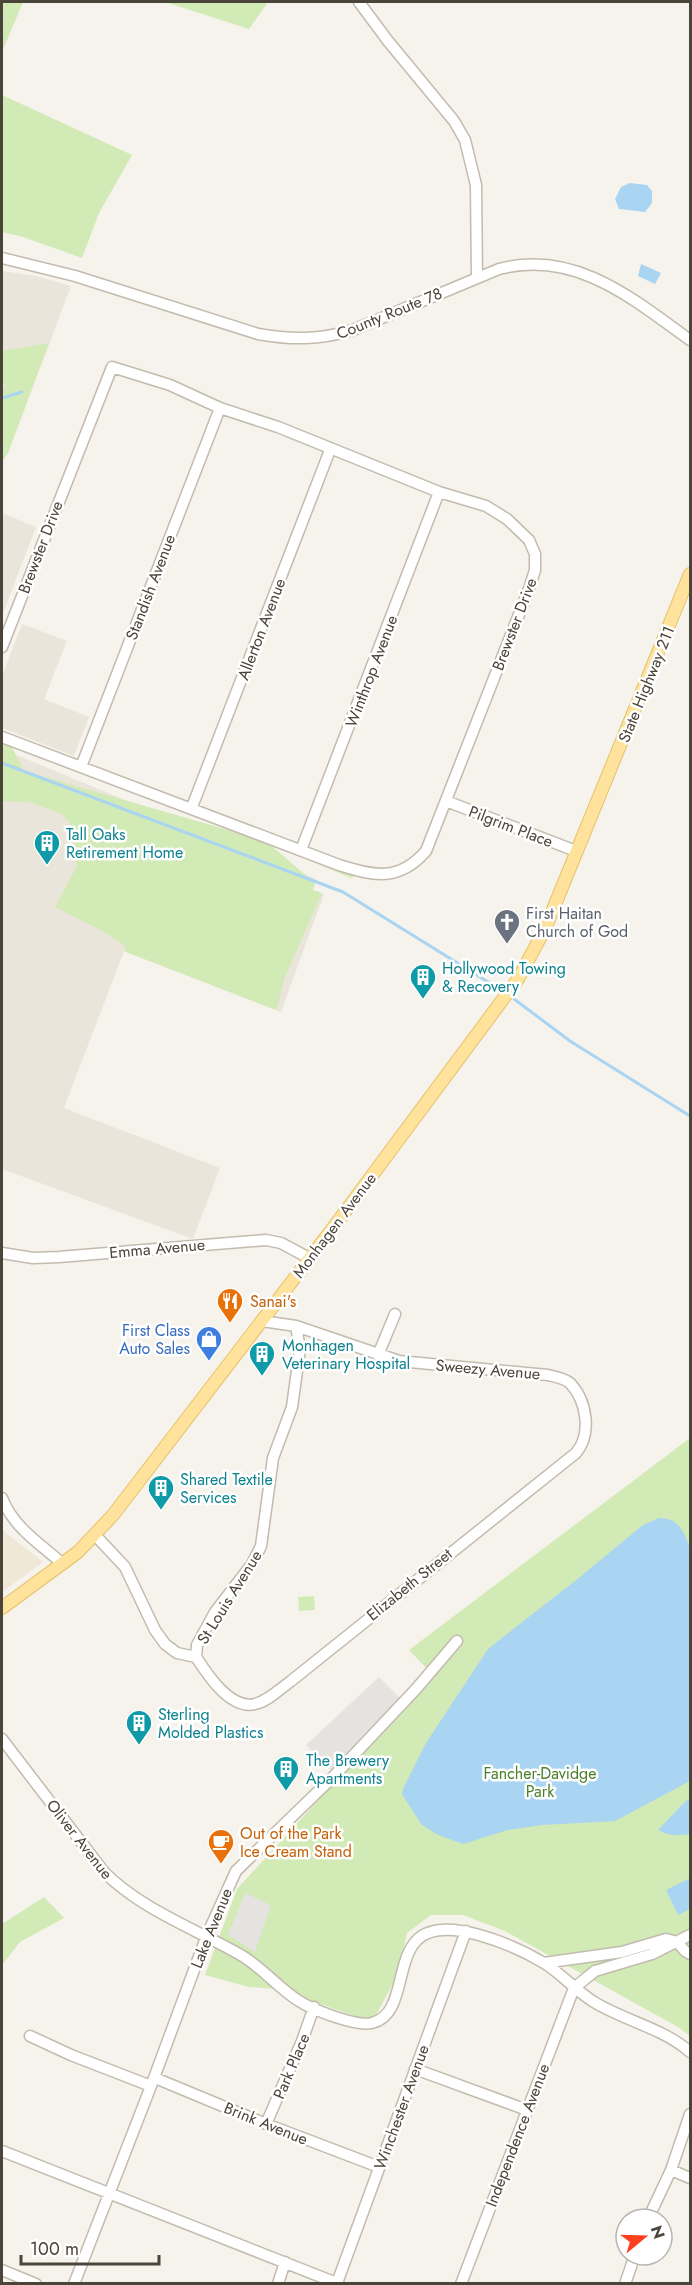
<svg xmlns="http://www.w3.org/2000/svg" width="692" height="2285" viewBox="0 0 692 2285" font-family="Jost,sans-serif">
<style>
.residential{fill:#eae5da}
.education{fill:#efe8d6}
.green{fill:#d2eab5;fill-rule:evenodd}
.parking{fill:#e5e3e0}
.water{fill:#a9d4f2}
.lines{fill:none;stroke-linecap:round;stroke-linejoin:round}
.stream{stroke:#a9d4f2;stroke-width:3}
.minor-casing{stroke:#c2bbae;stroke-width:13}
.major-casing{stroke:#e6c16a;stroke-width:14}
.minor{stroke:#fff;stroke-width:10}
.major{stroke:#ffe39c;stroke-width:12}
.labels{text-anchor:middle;stroke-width:5;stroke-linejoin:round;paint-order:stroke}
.street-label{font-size:16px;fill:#4b4439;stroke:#fff}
.culture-label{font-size:16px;fill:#0d838f;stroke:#fff;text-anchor:start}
.worship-label{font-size:16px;fill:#5b616d;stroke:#fff;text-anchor:start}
.food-label{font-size:16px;fill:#c56008;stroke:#fff;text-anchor:start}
.shop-label{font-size:16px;fill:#366cbe;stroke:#fff;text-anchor:end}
.park-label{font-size:16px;fill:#4a7f2a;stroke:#fff}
</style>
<rect width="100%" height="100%" fill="#f6f3ec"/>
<path class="residential" d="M2,271L36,276L71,286L8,453L2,462Z
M2,513L36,527L2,616Z
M22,624L67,641L44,699L89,717L74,756L2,728V676Z
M2,749L316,879L313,890L324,894L281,1012L124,951L64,1108L220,1168L193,1239L2,1169Z"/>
<path class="education" d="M2,1530L43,1562L2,1592Z"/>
<path class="green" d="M2,2H23L2,52Z
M165,2H268L249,29Z
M2,95L132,155L99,213L82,258L23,237L2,232Z
M49,343L8,453L2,462V390L6,386L2,383V351Z
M2,734L356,875L351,878L268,843L315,883L313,890L322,893L285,977L276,1010L126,952L125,946L101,930L55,907L77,866L69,822L62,814L29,802L2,801ZM11,745L235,831V832L24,771Z
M690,1438V2036L678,2027L505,1931L463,1915H431L407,1933L397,1976L375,2017H358L277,1989L249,1987L205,1975L237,1889L433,1675L409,1650Z
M314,1596L315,1610L299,1611L298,1597Z
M44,1897L64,1918L20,1942L2,1965V1924Z"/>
<path class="parking" d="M379,1677L400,1698L331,1770L306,1745Z
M245,1893L271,1905L255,1952L228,1935Z"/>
<path class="water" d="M630,183L647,185L652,191V203L645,212L619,209L615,199L621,187Z
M641,264L661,273L655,284L638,276Z
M659,1518C678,1518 683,1530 690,1547V1781L615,1821L542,1825L508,1830L463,1844L436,1834L421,1824L402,1794L403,1789L426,1743L488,1649L575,1581L643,1525Z
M690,1798V1834C678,1836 669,1836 658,1830L686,1801Z
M690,1878V1909L678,1915L666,1890Z"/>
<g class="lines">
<path class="stream" d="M2,398L22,392
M2,763L343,892L501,990
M514,999L570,1041L690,1116"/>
<g class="minor-casing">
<path id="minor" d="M359,2L388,41L454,121L465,140L476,185L477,278
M2,258L75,276L258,334C292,340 319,340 353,330L499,269C575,249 633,299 690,340
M2,647L112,367L170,385L220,408L278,427L439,492L486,506L507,519L529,540L535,554V570L529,589L426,851C399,882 374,876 339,865L2,737
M81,767L220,408
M446,801L576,851
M192,807L330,450
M301,850L439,492
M2,1253L33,1258L59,1257L266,1240L281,1243L309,1258
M378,1355L395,1314
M2,1498C13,1527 40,1544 63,1564
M95,1535L125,1567L155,1630L165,1644L177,1653L196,1657C207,1674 230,1710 255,1704C268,1701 280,1689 291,1681L576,1453C592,1434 587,1401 570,1383C564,1378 556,1377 548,1375L399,1361L296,1326L262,1321
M196,1657L197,1645L215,1612L252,1564L261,1546L273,1458L292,1407L300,1349L296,1326
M2,1739L104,1872C141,1909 193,1928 239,1954C261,1966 278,1988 299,2001C313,2010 357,2027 372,2023C405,2015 395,1962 417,1940C444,1913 517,1947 544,1963C562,1974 576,1991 594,2002C625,2021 663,2028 690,2052
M544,1963L622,1952L666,1939L677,1942L685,1951L690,1954
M574,1988L595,1971L652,1954L690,1935
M30,2036L71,2055L151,2086
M415,2069L527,2110
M155,2078L266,2124L379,2167
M266,2124L302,2041L314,2007
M2,2151L339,2284
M671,2170L690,2178
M648,2219L671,2170L690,2114
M2,2270L36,2284
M337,2283L466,1931
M74,2284L151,2086L207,1935L236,1871L333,1777L416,1689L457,1641
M278,2284L285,2262
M461,2284L574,1988
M625,2284L635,2255"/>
</g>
<g class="major-casing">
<path id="major" d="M2,1608L78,1552L113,1515L336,1224L518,979L545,929L690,574"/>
</g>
<use href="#minor" class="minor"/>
<use href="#major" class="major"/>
</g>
<defs>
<g id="building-pin" transform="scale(1.35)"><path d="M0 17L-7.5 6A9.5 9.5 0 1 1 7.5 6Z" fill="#0f9aa8" stroke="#fff"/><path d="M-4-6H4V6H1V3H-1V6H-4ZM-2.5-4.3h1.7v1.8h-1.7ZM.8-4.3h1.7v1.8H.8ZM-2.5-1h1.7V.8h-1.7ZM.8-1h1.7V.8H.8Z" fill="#fff"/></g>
<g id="church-pin" transform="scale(1.35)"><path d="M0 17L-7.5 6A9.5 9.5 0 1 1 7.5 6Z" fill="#6b7280" stroke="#fff"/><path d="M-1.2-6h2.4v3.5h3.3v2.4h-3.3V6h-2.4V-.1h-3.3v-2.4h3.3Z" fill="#fff"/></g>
<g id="restaurant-pin" transform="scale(1.35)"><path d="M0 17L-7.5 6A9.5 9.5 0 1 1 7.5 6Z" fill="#e8710a" stroke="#fff"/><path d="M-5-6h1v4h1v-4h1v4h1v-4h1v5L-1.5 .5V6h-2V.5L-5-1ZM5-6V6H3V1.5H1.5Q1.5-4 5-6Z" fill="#fff"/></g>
<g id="shop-pin" transform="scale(1.35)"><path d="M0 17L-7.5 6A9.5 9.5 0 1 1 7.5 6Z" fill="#3f7fe0" stroke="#fff"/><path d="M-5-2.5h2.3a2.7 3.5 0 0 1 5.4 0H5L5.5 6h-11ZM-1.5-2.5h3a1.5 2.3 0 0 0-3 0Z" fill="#fff"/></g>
<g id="cafe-pin" transform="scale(1.35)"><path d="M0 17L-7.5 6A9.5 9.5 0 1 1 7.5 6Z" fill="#e8710a" stroke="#fff"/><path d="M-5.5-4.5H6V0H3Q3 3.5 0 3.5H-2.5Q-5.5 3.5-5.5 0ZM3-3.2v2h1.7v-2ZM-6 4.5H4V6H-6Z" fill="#fff"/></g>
</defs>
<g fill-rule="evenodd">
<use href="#building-pin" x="47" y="843"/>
<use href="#church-pin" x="507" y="922"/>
<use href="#building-pin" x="423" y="977"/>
<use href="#restaurant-pin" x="230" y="1301"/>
<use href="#shop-pin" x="209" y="1339"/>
<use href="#building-pin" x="262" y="1354"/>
<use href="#building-pin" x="161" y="1488"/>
<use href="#building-pin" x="139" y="1723"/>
<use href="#building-pin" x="286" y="1769"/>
<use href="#cafe-pin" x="221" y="1842"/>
</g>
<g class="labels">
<g class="street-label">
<text transform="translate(389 313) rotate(-22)" y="6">County Route 78</text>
<text transform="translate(40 547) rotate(-69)" y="6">Brewster Drive</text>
<text transform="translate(150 587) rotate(-69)" y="6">Standish Avenue</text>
<text transform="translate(514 624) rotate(-69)" y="6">Brewster Drive</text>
<text transform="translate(261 629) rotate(-69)" y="6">Allerton Avenue</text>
<text transform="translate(371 671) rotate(-69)" y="6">Winthrop Avenue</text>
<text transform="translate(646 684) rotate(-68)" y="6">State Highway 211</text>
<text transform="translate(511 826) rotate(21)" y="6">Pilgrim Place</text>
<text transform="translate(334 1225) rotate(-53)" y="6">Monhagen Avenue</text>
<text transform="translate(157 1248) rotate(-5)" y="6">Emma Avenue</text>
<text transform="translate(488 1369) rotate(5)" y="6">Sweezy Avenue</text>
<text transform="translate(409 1584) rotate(-39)" y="6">Elizabeth Street</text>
<text transform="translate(229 1597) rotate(-58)" y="6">St Louis Avenue</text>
<text transform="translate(80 1839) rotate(52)" y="6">Oliver Avenue</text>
<text transform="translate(211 1928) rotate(-68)" y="6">Lake Avenue</text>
<text transform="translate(291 2066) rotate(-67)" y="6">Park Place</text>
<text transform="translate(401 2107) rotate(-70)" y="6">Winchester Avenue</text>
<text transform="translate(266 2123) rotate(22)" y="6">Brink Avenue</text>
<text transform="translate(517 2135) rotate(-69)" y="6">Independence Avenue</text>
</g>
<g class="culture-label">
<text x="66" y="840">Tall Oaks<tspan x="66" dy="18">Retirement Home</tspan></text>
<text x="442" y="974">Hollywood Towing<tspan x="442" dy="18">&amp; Recovery</tspan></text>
<text x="282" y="1351">Monhagen<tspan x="282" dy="18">Veterinary Hospital</tspan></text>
<text x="180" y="1485">Shared Textile<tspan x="180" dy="18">Services</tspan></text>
<text x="158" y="1720">Sterling<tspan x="158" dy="18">Molded Plastics</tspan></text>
<text x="306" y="1766">The Brewery<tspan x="306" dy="18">Apartments</tspan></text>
</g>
<g class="worship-label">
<text x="526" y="919">First Haitan<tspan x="526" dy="18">Church of God</tspan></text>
</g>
<g class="food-label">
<text x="250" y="1307">Sanai's</text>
<text x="240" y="1839">Out of the Park<tspan x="240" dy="18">Ice Cream Stand</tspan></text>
</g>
<g class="shop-label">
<text x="190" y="1336">First Class<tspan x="190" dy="18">Auto Sales</tspan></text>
</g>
<g class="park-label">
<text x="540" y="1779">Fancher-Davidge<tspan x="540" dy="18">Park</tspan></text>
</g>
</g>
<rect width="692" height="2285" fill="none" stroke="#4b4439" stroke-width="6"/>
<g transform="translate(644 2237) rotate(71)"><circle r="28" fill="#ffffff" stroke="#b7b4b0" stroke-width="1.5"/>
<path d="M0-4.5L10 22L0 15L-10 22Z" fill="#fc3f1d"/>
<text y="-9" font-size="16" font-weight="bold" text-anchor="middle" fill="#4b4439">N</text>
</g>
<path d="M21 2255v9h138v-9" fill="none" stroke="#4b4439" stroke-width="3"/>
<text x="30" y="2255" font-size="18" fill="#4b4439" stroke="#ffffff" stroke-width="4.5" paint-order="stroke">100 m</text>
</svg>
